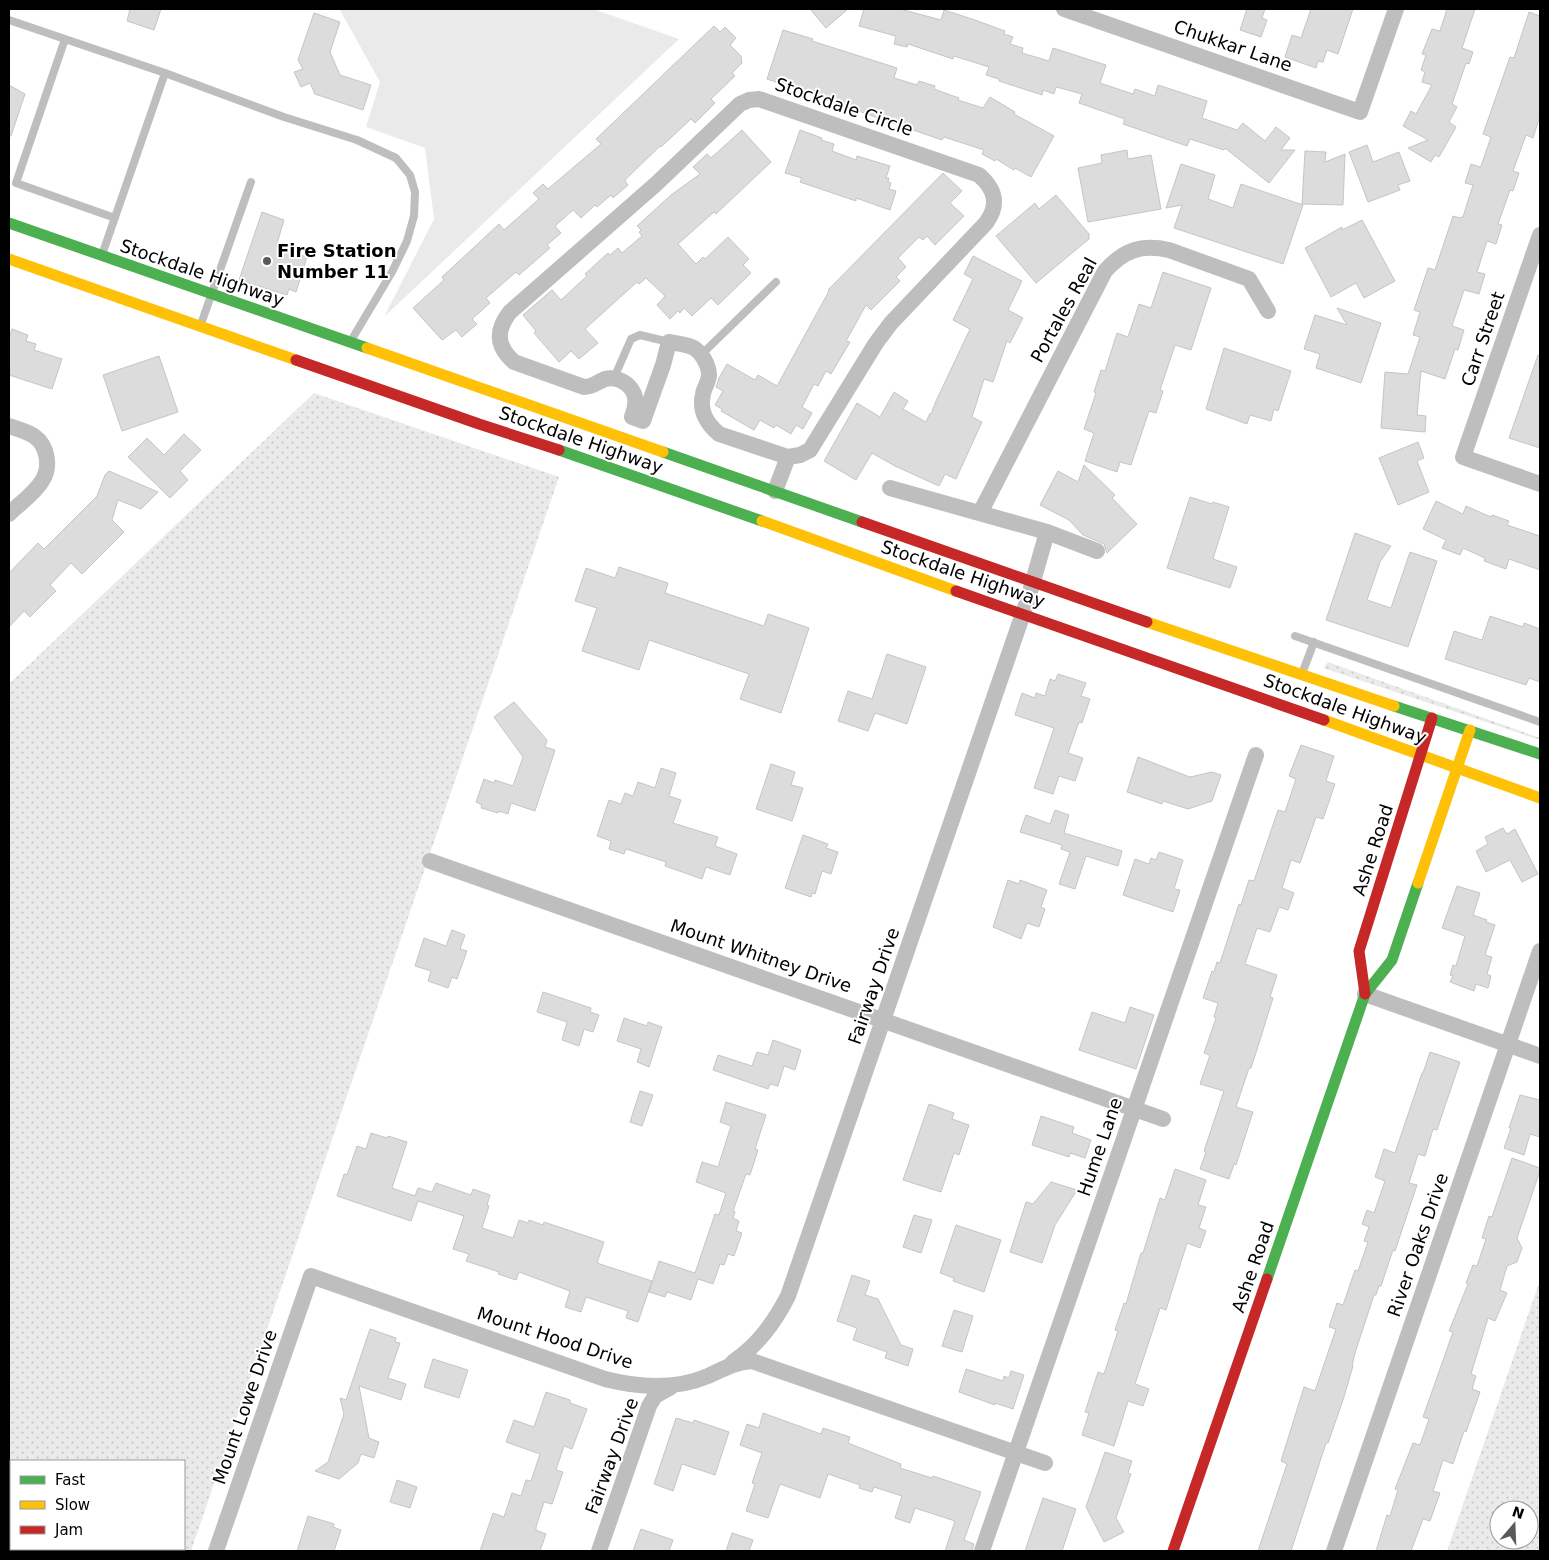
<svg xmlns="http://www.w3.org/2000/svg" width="1549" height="1560" viewBox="0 0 1549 1560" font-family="'DejaVu Sans',sans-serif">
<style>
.grass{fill:url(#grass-dots);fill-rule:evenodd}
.garden{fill:#eaeaea}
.building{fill:#dcdcdc;stroke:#c5c5c5}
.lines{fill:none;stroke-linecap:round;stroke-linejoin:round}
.lane{stroke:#bebebe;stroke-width:8}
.street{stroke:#bebebe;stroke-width:16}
.fast{stroke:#4caf50;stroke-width:11}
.slow{stroke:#ffc107;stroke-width:11}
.jam{stroke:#c62828;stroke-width:11}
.poi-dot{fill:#595959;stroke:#fff;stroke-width:2}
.labels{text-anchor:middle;stroke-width:4;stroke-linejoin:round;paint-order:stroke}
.street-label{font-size:18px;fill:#000;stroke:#fff}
.poi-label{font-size:18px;font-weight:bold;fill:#000;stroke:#fff;text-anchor:start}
</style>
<defs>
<pattern id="grass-dots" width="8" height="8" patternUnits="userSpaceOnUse" patternTransform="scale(1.25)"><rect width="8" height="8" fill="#eaeaea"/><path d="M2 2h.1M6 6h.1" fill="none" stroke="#c7c7c7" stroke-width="1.8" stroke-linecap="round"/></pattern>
</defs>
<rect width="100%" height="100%" fill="#fff"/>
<path class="grass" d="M314,393L559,477L191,1551H9V684ZM11,1461H184V1549H11Z
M1328,662L1540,738V740L1326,669L1324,667Z
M1540,1280V1551H1447ZM1499,1510H1529V1540H1499Z"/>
<path class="garden" d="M336,9H593L679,39L384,317L434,219L425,148L366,127L380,82L340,10Z"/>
<path class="building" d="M130,9H161L154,30L127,21Z
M810,9H848L826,28Z
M864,9H900L941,20L944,10L972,19L1005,31L1004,34L1013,37L1010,44L1023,48L1022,53L1049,61L1053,48L1106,65L1100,83L1133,94L1135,89L1155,96L1158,85L1207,101L1202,118L1237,130L1243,123L1265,141L1276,127L1290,138L1281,150H1295L1269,183L1225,148L1224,150L1190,139L1187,146L1123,124L1125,119L1079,103L1082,94L1056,87L1054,94L1043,90L1042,95L999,81V79L986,75L989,67L954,56L953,59L908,44L907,47L894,44L896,36L859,26Z
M1247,9H1265L1262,18L1267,20L1261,37L1240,30Z
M1311,9H1353L1338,54L1327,50L1323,62L1318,61L1316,68L1285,57L1292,35L1301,38Z
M1447,9H1475L1462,48L1473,52L1469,64L1466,63L1452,104L1457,107L1449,122L1456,127L1439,157L1435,155L1431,162L1408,148L1428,140L1403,126L1411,111L1416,114L1432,85L1422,82L1425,72L1421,70L1426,55L1422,54L1432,29L1440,31Z
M1529,12L1540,16V116L1533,138L1526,135L1513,171L1519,173L1513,191L1510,190L1498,224L1502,225L1496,244L1487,241L1477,272L1485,274L1479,294L1464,290L1452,326L1464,330L1458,350L1455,349L1445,379L1421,371L1417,415L1426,416L1425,432L1381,428L1385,372L1408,374L1420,337L1413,335L1420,312L1414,310L1428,268L1435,270L1453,216L1460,218L1461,217H1463L1473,185L1465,183L1471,164L1480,167L1481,166L1491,137L1483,134L1510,57L1514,58Z
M314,13L340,22L330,52L340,75L371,85L363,110L315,94L310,83L301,87L294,72L303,69L298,60Z
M714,26L720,32L725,27L736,38L730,45L741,56L742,63L732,73L735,76L711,99L715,103L695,123L691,119L661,147L660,146L626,179L625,181L628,185L613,198L611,195L597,207L595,205L581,218L573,210L555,226L561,233L547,245L550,248L519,275L516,272L486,298L490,303L472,319L477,324L462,337L456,330L442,340L413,308L444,280L442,277L499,224L504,230L539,199L533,193L543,184L548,189L601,144L596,139Z
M783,30L813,39L812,41L897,68L894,78L917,85L919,81L935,86L934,89L959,98L958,100L983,108L990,97L1015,112L1014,114L1054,136L1031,177L1015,168L1014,170L996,159L995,161L982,154L984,150L944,137L942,140L824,99L811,94L812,92L786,83L785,85L767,79Z
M9,85L25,94L11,136H9Z
M742,130L771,162L716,214L714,212L678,244L696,264L703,257L705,259L728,237L749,259L743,265L751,273L718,305L711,298L692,316L684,308L680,313L678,311L670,319L657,305L665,296L646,278L639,284L637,282L585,329L598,343L579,359L571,351L559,362L534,333L536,331L523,315L552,290L561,300L587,276L585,274L608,253L610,255L618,248L622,253L642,236L639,232L641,230L637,226L671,195L700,174L693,167L707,154L711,158Z
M800,130L822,138L821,140L834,144L832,151L856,160L857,156L890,166L886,178H889L888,182L891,183L889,189L896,191L890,210L856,198V201L800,182L802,178L785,173Z
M1367,145L1373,162L1399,152L1410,181L1398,185L1400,190L1368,202L1349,152Z
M1127,150L1128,159L1151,155L1161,209L1088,222L1078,168L1102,163L1101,155Z
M1305,151L1326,152L1325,162L1345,154L1343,205L1302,204Z
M1181,164L1215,175L1208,199L1233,208L1241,184L1303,205L1283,264L1174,228L1182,205L1166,208Z
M943,173L962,191L950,203L964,216L935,245L927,236L923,240L919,237L898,258L906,267L896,277L900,281L871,310L866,305L846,341L850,342L831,374L826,371L818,386L814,384L802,407L812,413L803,429L796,425L791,434L776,425L774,428L760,420L754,430L721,411L722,409L715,405L723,391L716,387L719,378L727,364L755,380L758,375L777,386L829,291L828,290Z
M1056,195L1089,234V239L1036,283L996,236L1035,203L1039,209Z
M262,212L284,220L276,247L307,257L296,292L289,289L287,295L239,280Z
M1362,220L1395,281L1364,298L1356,283L1331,297L1305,248L1342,227V230Z
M973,256L1022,281L1008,310L1023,318L1010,343L1007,341L993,382L984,379L972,417L982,422L956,479L945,474L939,486L895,466L872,453L856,480L824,461L857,403L880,417L894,392L908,401L903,409L926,422L930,413L931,414L936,401L970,329L953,320L973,279L964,274Z
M1163,272L1211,288L1191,350L1175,345L1160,390L1163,391L1156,413L1149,411L1131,465L1120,462L1117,472L1085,461L1094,433L1084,429L1096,393L1094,392L1101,370L1105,371L1117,333L1128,337L1139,304L1151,308Z
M1337,308L1381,323L1361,383L1316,368L1320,354L1304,349L1315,315L1347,325Z
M12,329L28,335L26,341L36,344L34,350L62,359L52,389L9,375V338Z
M1224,348L1291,371L1278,411L1274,409L1271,421L1250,415L1247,424L1206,409Z
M1538,355L1540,356V448L1509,438Z
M159,356L178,412L122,431L103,375Z
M184,434L201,450L180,471L188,480L170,498L128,457L147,438L164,455Z
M1418,442L1424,458L1417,461L1429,492L1398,505L1379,458Z
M1084,465L1115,495L1112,498L1137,524L1107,553L1104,544L1083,535L1069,520L1040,505L1058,471L1078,482Z
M109,471L158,492L141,509L118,500L112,520L124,532L82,574L71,563L50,585L56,591L30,617L24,611L9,627V573L38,543L44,549L97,496L105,475Z
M1190,497L1212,504L1213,502L1229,507L1213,559L1237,567L1230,588L1167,568Z
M1436,501L1463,514L1466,506L1491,517L1492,515L1509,521L1507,525L1540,536V570L1509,559L1506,569L1484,561L1485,558L1463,548L1460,555L1442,548L1446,540L1423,529Z
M1355,533L1391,546L1380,562L1367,600L1391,608L1410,552L1437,561L1408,647L1326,620Z
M619,567L668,583L665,593L764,626L768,614L809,628L781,713L740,699L749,674L649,640L639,670L582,651L597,608L575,601L586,568L615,578Z
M1490,616L1523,627L1524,623L1540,629V682L1529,678L1526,685L1445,659L1454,631L1482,640Z
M887,654L926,667L907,724L875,713L868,731L838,721L848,691L872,699Z
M1058,674L1086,683L1081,696L1090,699L1082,723L1079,722L1068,753L1083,758L1075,781L1059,776L1053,794L1034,788L1054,728L1015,715L1022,693L1035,698L1036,693L1045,696L1050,679L1055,681Z
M514,702L547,740L545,747L555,750L535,811L511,803L508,814L499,811L498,813L481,808L482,805L476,802L484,779L494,783L495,780L513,786L523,757L494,717Z
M1301,745L1334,756L1326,781L1335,784L1323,819L1316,817L1300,863L1291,860L1282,888L1294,893L1288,910L1279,907L1270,932L1257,928L1245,964L1277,975L1270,997L1273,998L1260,1040L1251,1068H1249L1236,1107L1253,1112L1236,1165L1234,1164L1229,1179L1200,1169L1206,1152L1204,1151L1224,1091L1200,1084L1210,1055L1204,1053L1216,1018L1214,1017L1218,1003L1203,998L1212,971L1214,972L1217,962L1220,963L1239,904L1241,905L1249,880L1254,881L1278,810L1285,812L1296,779L1289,776Z
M1138,757L1190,777L1212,772L1221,775L1212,801L1188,809L1163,801L1162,804L1127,792Z
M771,764L795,772L791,785L803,788L792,821L756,809Z
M661,768L676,773L669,796L681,800L673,823L718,837L715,846L737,854L730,875L706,867L702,879L665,866L666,862L626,849L624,854L609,849L611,841L597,836L609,800L621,804L625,793L633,796L638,782L655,788Z
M1055,810L1069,815L1064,833L1122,851L1118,866L1086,856L1075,889L1059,884L1070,852L1061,849L1062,845L1020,832L1026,815L1050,824Z
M1503,828L1507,834L1515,829L1538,874L1522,882L1510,860L1486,872L1476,851L1488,844L1485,837Z
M803,835L828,844L826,848L838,852L831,874L822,871L815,894L812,893L811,897L785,888Z
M1159,852L1183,860L1174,889L1180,890L1173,912L1123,895L1135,859L1149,864L1151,858L1156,860Z
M1008,880L1019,884L1020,880L1047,890L1041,907L1045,909L1039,927L1027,923L1021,939L993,927Z
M1457,886L1480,893L1473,915L1487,920L1486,922L1495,925L1485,955L1492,957L1487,974L1491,976L1488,988L1476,984L1474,991L1450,982L1453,976L1450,975L1453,965L1456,966L1465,936L1442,928Z
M452,930L465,935L460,949L467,951L457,979L452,977L448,988L428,981L431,971L415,966L424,938L446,946Z
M543,992L591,1008L590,1012L599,1015L593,1032L584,1029L579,1046L562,1040L567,1022L537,1012Z
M1130,1007L1154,1015L1136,1069L1079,1050L1092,1012L1125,1023Z
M624,1018L647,1026L648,1022L662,1027L649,1067L637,1062L641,1049L617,1041Z
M773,1040L801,1050L795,1070L784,1066L778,1086L770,1084L768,1089L713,1070L718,1055L752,1066L757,1052L768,1055Z
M1430,1052L1460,1062L1446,1103L1437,1130L1433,1129L1425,1156L1418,1154L1409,1183L1417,1185L1395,1251L1393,1250L1381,1286H1379L1376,1295H1374L1355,1353L1352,1366H1353L1343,1400L1328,1443H1326L1291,1551H1258L1287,1464L1281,1461L1304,1387L1315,1391L1336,1329L1329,1327L1337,1303L1343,1305L1355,1270L1358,1271L1368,1242L1364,1241L1369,1227L1362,1224L1367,1210L1374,1213L1385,1181L1375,1177L1384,1149L1395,1153L1422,1073H1423Z
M640,1091L653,1095L642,1126L630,1122Z
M1520,1095L1540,1100V1137L1530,1134L1524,1155L1504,1148L1511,1128H1509Z
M726,1102L766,1115L755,1149L758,1150L750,1175L746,1174L733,1211L735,1212L733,1218L739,1221L736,1231L742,1233L734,1256L728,1254L724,1265L720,1264L713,1284L698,1279L691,1300L667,1292L665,1297L649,1292L659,1261L695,1273L715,1214L719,1215L726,1193L696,1182L702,1162L718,1167L731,1126L720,1122Z
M929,1104L954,1113L952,1119L969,1125L959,1155L954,1153L941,1192L903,1180Z
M1041,1116L1074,1127L1072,1133L1091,1140L1085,1158L1070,1153L1069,1157L1032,1145Z
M371,1133L387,1138L388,1136L407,1142L392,1188L415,1196L418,1188L432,1192L436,1183L471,1195L473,1189L490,1195L487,1205L489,1206L482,1228L513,1238L519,1220L528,1223L529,1220L543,1225L544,1222L604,1242L597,1263L652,1281L638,1322L626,1318L628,1311L586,1297L581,1312L565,1307L570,1291L519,1272L516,1280L498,1274L499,1272L466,1261L469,1254L453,1249L464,1216L418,1201L411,1221L337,1196L344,1174L347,1175L357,1146L366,1149Z
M1512,1158L1540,1168V1171L1517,1238L1522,1248L1517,1262L1507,1266L1500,1290L1507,1293L1495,1321L1488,1318L1471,1374L1476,1376L1472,1389L1480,1392L1466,1432L1464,1431L1453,1464L1443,1460L1433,1491L1440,1493L1430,1521L1423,1519L1411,1551H1376L1387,1515L1390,1516L1398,1490L1395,1489L1413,1443L1420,1445L1429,1419L1423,1417L1453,1332L1449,1331L1468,1284L1466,1283L1473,1265L1477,1266L1486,1239L1482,1238L1489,1216L1492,1217Z
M1175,1169L1206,1180L1198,1205L1206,1207L1199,1228L1206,1231L1200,1248L1187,1243L1166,1310L1160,1308L1135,1384L1149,1389L1143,1406L1128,1401L1114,1446L1082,1435L1089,1413L1085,1412L1098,1372L1104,1374L1118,1331L1115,1330L1124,1303L1126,1304L1141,1253H1143L1160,1198L1165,1200Z
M1051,1182L1077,1190L1055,1225L1042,1263L1010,1252L1026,1202L1033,1204Z
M914,1215L932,1220L921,1253L903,1247Z
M956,1225L1001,1240L984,1292L953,1281L954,1278L940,1273Z
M852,1275L870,1281L865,1295L878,1299L901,1345L913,1349L908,1366L885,1358L887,1352L853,1340L857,1328L837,1321Z
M954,1310L973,1316L962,1352L942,1346Z
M370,1329L396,1338L395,1342L400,1343L388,1378L406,1384L401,1400L359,1386L369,1438L379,1442L374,1458L361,1454L358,1463L339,1479L315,1471L328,1462L344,1414L340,1398L346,1400Z
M433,1359L468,1370L459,1398L424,1387Z
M966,1369L1003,1381L1004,1376L1009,1378L1011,1371L1024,1375L1013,1409L995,1403V1405L959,1392Z
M546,1392L570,1400V1403L587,1409L572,1449L564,1446L556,1470L563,1472L552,1504L544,1502L536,1527V1530L546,1534L540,1551H480L493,1513L504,1517L512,1493L521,1496L526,1480L531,1481L540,1454L506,1442L514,1420L534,1427Z
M763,1413L821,1434L823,1428L850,1437L848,1443L901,1464L900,1468L932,1478L933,1476L981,1492L964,1540L974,1544L972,1551H945L955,1521L915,1508L910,1523L895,1518L902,1496L874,1487L872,1492L859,1488L860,1485L828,1474L820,1498L780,1484L768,1518L746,1511L755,1484L752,1483L762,1453L740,1445L747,1424L759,1428Z
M676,1418L693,1423L694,1420L729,1432L715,1475L682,1464L673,1491L654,1484Z
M1105,1452L1132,1461L1128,1473L1131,1474L1116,1518L1124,1532L1104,1542L1086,1507Z
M397,1480L417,1487L410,1508L390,1502Z
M1043,1498L1076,1509L1062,1551H1025Z
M308,1516L334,1524L333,1527L341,1530L334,1551H297Z
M641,1529L673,1540L669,1551H633Z
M732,1533L753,1540L749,1551H726Z"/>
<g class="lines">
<path class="lane" d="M9,20L65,39
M165,73L284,117L357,140L396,158L410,175L415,192L414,216L407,241L392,272L352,339
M103,252L165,73L65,39L16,183L115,218
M201,324L251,182
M702,354L776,282
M614,378L631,339L640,335L669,342
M1295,636L1540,722
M1303,671L1314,642"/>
<path class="street" d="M1064,9L1360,112L1396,9
M759,99L979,175C996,190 999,205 986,223L891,323L876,343L810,450L800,455L788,457L719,434C706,423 699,411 703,394C704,388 709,381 709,375C709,365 701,351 692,347C685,344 676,343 669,342L663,365L643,421L632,417C633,413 635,409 635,405C638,389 621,375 605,379C597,382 593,387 584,387L514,362C497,347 495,331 510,312L656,184L740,104L749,100Z
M1540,235L1463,457L1540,484
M9,426C17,429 26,431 34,436C48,446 51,467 42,481C34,494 19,504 9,514
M890,488L1047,532L1097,551
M775,491L788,457
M980,513L1105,271C1124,250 1141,244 1169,250L1249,279L1268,311
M430,861L1163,1119
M1365,994L1540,1056
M733,1362C758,1345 774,1323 788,1296L1028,599L1047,532
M216,1551L311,1276L605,1379C640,1388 675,1390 708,1376C723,1369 735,1362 752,1361L1045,1463
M599,1551L649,1406L655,1396L671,1387
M982,1551L1256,755
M1334,1551L1540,951"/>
<path class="fast" d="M9,223L367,348
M559,450L762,521
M663,452L862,522
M1394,706L1540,754
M1267,1279L1365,994L1392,960L1418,883"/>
<path class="slow" d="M9,259L296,360
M367,348L663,452
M762,521L956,591
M1147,622L1394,706
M1324,720L1540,798
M1418,883L1470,730"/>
<path class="jam" d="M296,360L479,424L559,450
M862,522L1147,622
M956,591L1324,720
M1365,994L1359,951L1432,718
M1173,1551L1267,1279"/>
</g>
<circle class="poi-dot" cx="267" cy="261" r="5"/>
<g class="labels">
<g class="street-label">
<text transform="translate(1233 46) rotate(19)" y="6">Chukkar Lane</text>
<text transform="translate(844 107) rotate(19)" y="6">Stockdale Circle</text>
<text transform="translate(202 273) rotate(19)" y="6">Stockdale Highway</text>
<text transform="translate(1064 310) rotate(-61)" y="6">Portales Real</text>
<text transform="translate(1483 339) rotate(-71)" y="6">Carr Street</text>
<text transform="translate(581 440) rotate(19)" y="6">Stockdale Highway</text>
<text transform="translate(963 574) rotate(19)" y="6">Stockdale Highway</text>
<text transform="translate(1345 709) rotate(20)" y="6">Stockdale Highway</text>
<text transform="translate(1373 850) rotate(-72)" y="6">Ashe Road</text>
<text transform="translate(761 956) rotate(19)" y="6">Mount Whitney Drive</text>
<text transform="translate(874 986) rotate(-71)" y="6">Fairway Drive</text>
<text transform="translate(1100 1147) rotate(-71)" y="6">Hume Lane</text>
<text transform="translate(1418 1245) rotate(-71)" y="6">River Oaks Drive</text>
<text transform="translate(1253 1267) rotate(-71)" y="6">Ashe Road</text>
<text transform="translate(555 1338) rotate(18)" y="6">Mount Hood Drive</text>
<text transform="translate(245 1407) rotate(-71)" y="6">Mount Lowe Drive</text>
<text transform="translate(612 1456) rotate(-70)" y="6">Fairway Drive</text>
</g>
<g class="poi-label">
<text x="277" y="257">Fire Station<tspan x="277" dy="21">Number 11</tspan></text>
</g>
</g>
<rect width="1549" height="1560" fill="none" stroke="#000000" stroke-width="20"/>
<rect x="10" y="1460" width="175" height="90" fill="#ffffff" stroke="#999999"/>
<rect x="20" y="1476" width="25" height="8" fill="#4caf50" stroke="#999999"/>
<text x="55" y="1485" font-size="15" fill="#000000">Fast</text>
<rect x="20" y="1501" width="25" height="8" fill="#ffc107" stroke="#999999"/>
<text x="55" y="1510" font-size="15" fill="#000000">Slow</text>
<rect x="20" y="1526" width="25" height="8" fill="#c62828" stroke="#999999"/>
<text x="55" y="1535" font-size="15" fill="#000000">Jam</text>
<g transform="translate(1514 1525) rotate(19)"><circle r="24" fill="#ffffff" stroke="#999999"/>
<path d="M0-4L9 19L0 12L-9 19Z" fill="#595959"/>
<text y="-8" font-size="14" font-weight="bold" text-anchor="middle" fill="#000000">N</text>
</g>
</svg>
